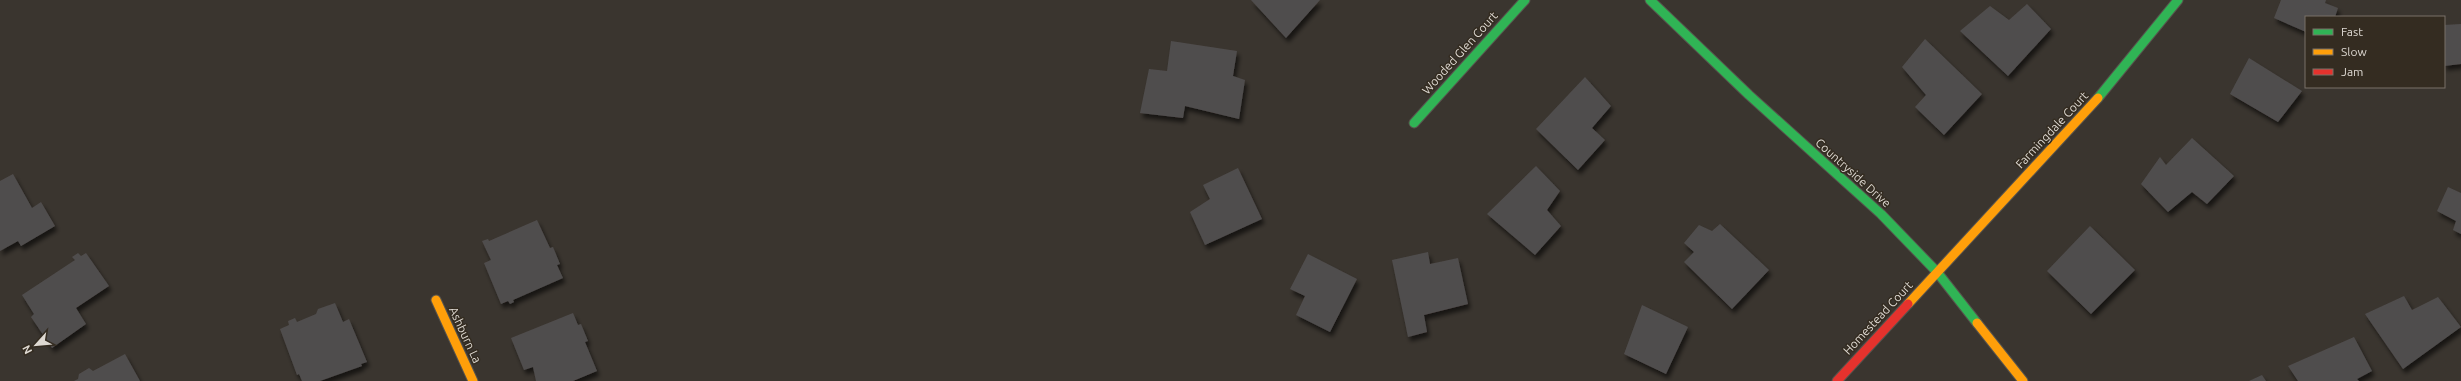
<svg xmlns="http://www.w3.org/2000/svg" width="2461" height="381" viewBox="0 0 2461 381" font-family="Ubuntu,sans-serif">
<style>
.building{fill:#504d4d;filter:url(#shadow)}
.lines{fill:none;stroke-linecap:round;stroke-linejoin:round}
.fast-casing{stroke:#57534d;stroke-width:11}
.slow-casing{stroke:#57534d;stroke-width:11}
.jam-casing{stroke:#57534d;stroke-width:11}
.fast{stroke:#30b455;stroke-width:9}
.slow{stroke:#ff9f0a;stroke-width:9}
.jam{stroke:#e5322d;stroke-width:9}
.labels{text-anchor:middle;stroke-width:3;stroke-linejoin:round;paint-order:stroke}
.street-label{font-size:12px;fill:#ded9d2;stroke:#342c21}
</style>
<defs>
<filter id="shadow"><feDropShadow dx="2.5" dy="4.5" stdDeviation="2" flood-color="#0009"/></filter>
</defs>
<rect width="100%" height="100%" fill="#3a352f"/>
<path class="building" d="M1251,0H1320L1286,38Z
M2281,0H2326L2325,3L2338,8L2335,17H2306V32L2274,18Z
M2027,4L2051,29L2008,76L1960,31L1990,6L2009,20Z
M2461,24V64L2444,66V25Z
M1925,39L1982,94L1944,135L1915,107L1926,95L1902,67Z
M1171,41L1237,51L1233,76L1245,80L1239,119L1185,106L1183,118L1140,113L1149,69L1167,71Z
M2249,58L2302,91L2278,122L2230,94Z
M1585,77L1611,106L1592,128L1605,140L1578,170L1536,129Z
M2192,138L2234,176L2207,204L2192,192L2168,212L2141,184L2160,157L2166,165Z
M1536,166L1560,191L1547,210L1561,226L1535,255L1487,214Z
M1238,168L1262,219L1205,245L1190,212L1210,199L1203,185Z
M13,174L32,208L41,202L55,226L21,246L18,241L0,251V181Z
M2448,187L2461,193V234L2453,230L2456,221L2437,211Z
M537,220L550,248L553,247L560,264L557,265L563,278L513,300L514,302L510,304L508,301L501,304L484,263L491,260L482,241L488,239L489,241Z
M1720,224L1769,270L1732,309L1684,262L1694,252L1684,243L1699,225L1712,231Z
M2090,226L2135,270L2091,314L2047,271Z
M1428,252L1430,264L1458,258L1468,304L1424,315L1427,332L1408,337L1392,260Z
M78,253L81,256L86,253L109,286L76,308L86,324L52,348L31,317L34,314L22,295L75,260L72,257Z
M1308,254L1357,279L1330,332L1296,315L1305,296L1290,289Z
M2404,296L2412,310L2438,297L2461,327L2403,369L2365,314Z
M335,303L343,322L349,319L367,362L361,364L362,366L320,381H302L299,374L297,375L280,329L289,325L288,321L295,318L297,322L316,314L318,309Z
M1642,305L1688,327L1666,374L1624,354Z
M573,313L578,325L581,324L588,341L585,342L597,371L573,381H536L533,367L524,370L511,338Z
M2354,337L2372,371L2357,379L2359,381H2298L2288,366Z
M125,354L140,381H74L78,379L79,374L89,368L93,371Z
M2262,375L2266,381H2249Z"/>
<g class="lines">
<g class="fast-casing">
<path id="fast" d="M1650,0L1749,95L1881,214L1937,272L1977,323
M2098,98L2178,0
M1414,123L1525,0"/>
</g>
<g class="slow-casing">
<path id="slow" d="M436,300L473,381
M1908,304L2098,98
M1977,323L2023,381"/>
</g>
<g class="jam-casing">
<path id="jam" d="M1837,381L1908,304"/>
</g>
<use href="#fast" class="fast"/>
<use href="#slow" class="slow"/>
<use href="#jam" class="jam"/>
</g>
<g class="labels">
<g class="street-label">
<text transform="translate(1460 53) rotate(-48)" y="4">Wooded Glen Court</text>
<text transform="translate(2052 130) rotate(-47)" y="4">Farmingdale Court</text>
<text transform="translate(1853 173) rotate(42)" y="4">Countryside Drive</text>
<text transform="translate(1878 318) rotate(-47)" y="4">Homestead Court</text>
<text transform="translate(465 335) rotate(65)" y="4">Ashburn La</text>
</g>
</g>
<rect x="2305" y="16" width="140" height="72" fill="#342c21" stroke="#787168"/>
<rect x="2313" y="29" width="20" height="6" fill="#30b455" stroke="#787168"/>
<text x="2341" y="36" font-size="12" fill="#ded9d2">Fast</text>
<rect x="2313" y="49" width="20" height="6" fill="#ff9f0a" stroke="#787168"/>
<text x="2341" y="56" font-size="12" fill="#ded9d2">Slow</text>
<rect x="2313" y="69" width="20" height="6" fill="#e5322d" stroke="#787168"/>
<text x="2341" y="76" font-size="12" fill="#ded9d2">Jam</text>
<g transform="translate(36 345) rotate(243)" stroke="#342c21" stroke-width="3" paint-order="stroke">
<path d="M0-3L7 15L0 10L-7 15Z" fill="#ded9d2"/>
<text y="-6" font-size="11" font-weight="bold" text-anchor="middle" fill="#ded9d2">N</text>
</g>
</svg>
